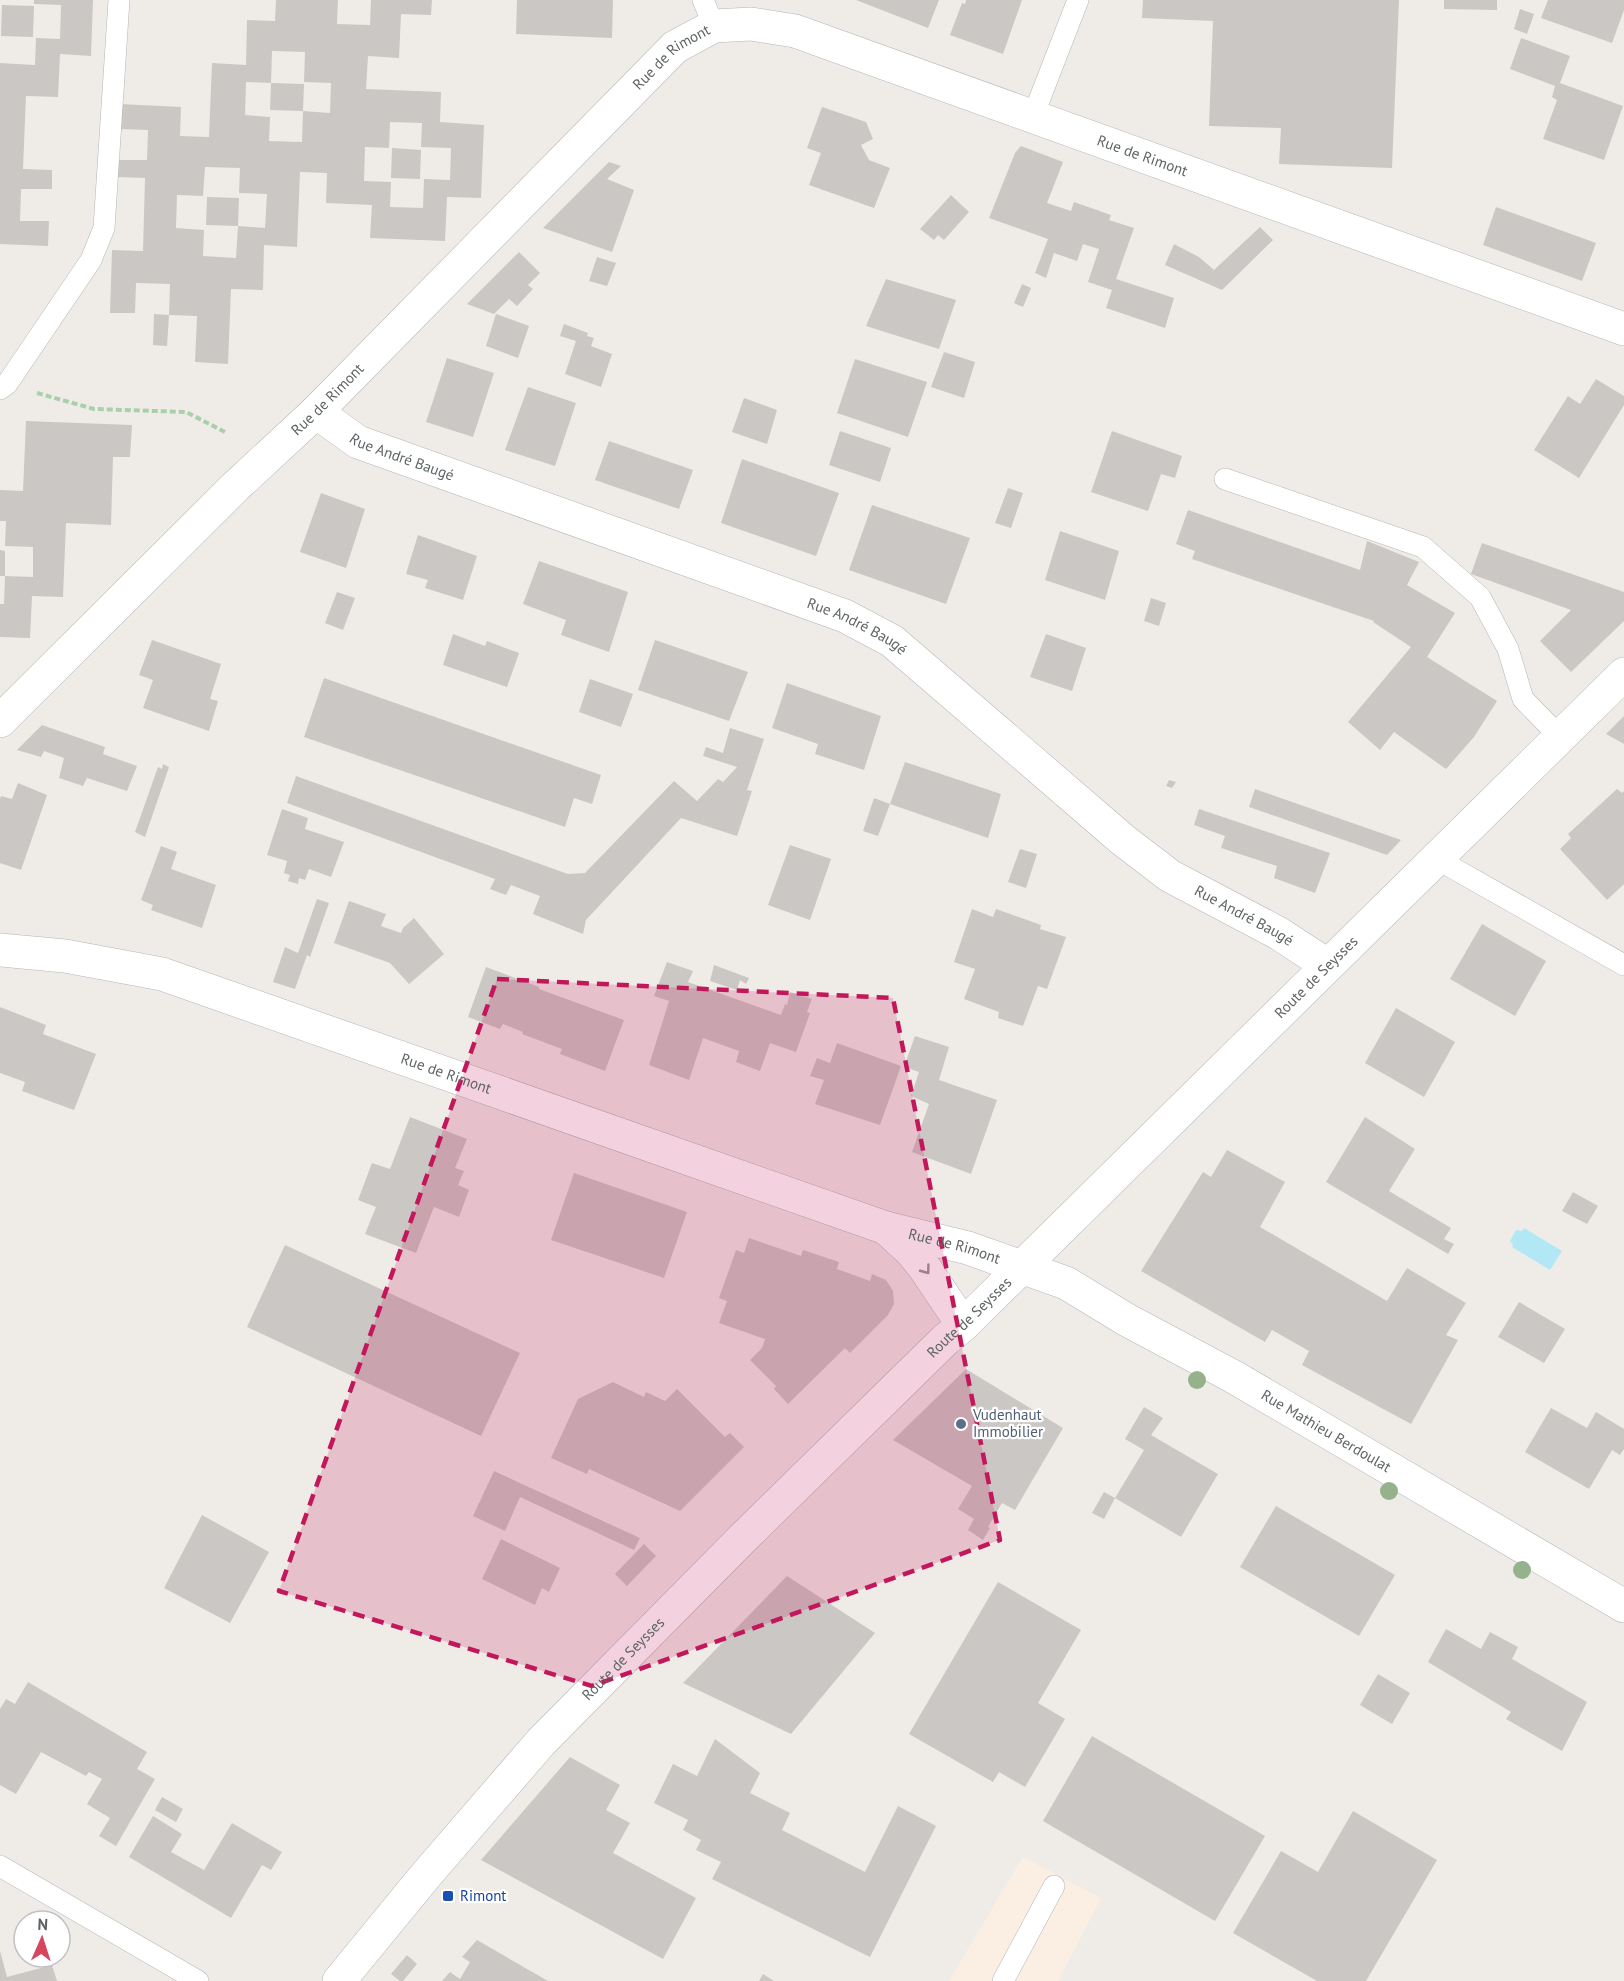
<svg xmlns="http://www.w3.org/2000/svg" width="1624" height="1981" viewBox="0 0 1624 1981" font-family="'PT Sans',sans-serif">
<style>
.commercial{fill:#faefe2}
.water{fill:#b2e8f5}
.building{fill:#cbc7c4;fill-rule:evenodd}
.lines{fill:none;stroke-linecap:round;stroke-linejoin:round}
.lane-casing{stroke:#b3b6b8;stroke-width:22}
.street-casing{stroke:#b3b6b8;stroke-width:34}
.secondary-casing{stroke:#b2b6b8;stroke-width:34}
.path{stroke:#a9d0aa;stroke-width:4;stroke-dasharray:6 3;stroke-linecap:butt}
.lane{stroke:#fff;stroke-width:21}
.street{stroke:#fff;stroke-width:33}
.secondary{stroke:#fff;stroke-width:33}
.tree{fill:#96b28c}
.oneway{stroke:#979a9c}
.marked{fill:#c2185b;fill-opacity:0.2;stroke:#c2185b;stroke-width:4.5;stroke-dasharray:12 8;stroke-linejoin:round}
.service-dot{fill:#5c6f8a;stroke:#fff;stroke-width:2}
.transit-dot{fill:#1a4fb4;stroke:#fff;stroke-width:2}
.labels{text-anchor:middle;stroke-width:4.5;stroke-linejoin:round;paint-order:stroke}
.street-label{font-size:15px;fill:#5f6466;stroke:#fff}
.service-label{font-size:15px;fill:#4e5e75;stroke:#fff;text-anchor:start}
.transit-label{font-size:15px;fill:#164399;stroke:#fff;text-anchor:start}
</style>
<rect width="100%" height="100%" fill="#efece8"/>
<path class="commercial" d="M1023,1857L1101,1898L1058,1981H949Z"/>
<path class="water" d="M1524,1228L1562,1251L1550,1270L1512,1247L1513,1245L1510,1241L1516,1230L1522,1231Z"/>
<path class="building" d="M34,0H93L91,56L60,54L58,97L26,96L23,169L52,170V189H21L20,221H49L48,246L0,244V63L35,65L36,38L60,39L61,5L34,4Z
M276,0H338L337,24L370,25L371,0H432L431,15L401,14L399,58L368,56L366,89L441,92L440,122L484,125L481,198L447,197L445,241L370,238L372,205L326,203L327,173L300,172L297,247L264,245L263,290L231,289L228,364L195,362L197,316L169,315L170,284L136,283L135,313H110L112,250L143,251L145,178L117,177L118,160H147L148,130L120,129V104L181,107L180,136L209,137L212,63L246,65L247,20L275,21ZM272,51L305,52L304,82L331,83L330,113L303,111L302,142L269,141L270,117L245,115L246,82L271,83ZM390,122L422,123L421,147L451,148L450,180L424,179L423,208L390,207L391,182L364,181L365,147L389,148ZM205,167L240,168L239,193L267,194L265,228L238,226L236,258L203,256L204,230L176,228L177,195L203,196Z
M517,0H613L612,38L516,34Z
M856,0H939L928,28Z
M966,0H1022L1003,54L950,35L962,3L965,4Z
M1143,0H1399L1392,168L1279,164L1281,128L1209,126L1213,21L1142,18Z
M1444,0H1497V10L1444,9Z
M1548,0H1624V10L1612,43L1541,18Z
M2,5L34,6L33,37L1,36Z
M1520,9L1534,14L1527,34L1514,29Z
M1521,38L1570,56L1560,83L1623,106L1604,160L1543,139L1557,100L1552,97L1555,86L1510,69Z
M271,83L304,84L303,111L270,110Z
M822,107L866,122L873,139L861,145L869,160L890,168L874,208L809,185L821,153L807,148Z
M1021,146L1063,162L1047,203L1071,211L1074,202L1111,215L1109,220L1134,228L1116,279L1174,298L1165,328L1106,308L1112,290L1088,282L1099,249L1083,244L1077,261L1054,253L1046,278L1035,273L1048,239L989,218L1015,153Z
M392,148L421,150L420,179L391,178Z
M609,162L621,166L607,179L634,190L612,252L543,228Z
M951,195L969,212L944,240L938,235L934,240L920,229Z
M207,197L239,198L238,226L206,225Z
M1496,207L1596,243L1582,281L1483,245Z
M1260,227L1273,240L1222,290L1165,265L1174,244L1199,257L1214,270Z
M519,252L540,273L528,285L533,289L517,306L509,299L494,314L467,304Z
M597,257L616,263L607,286L589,281Z
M886,279L956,300L939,349L866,326Z
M1022,284L1031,288L1023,307L1014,303Z
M154,314L169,315L167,346L153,345Z
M496,314L529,326L518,358L486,346Z
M564,324L588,333L587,336L594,338L591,346L612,354L601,387L565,374L576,341L560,336Z
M944,352L975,362L964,398L931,387Z
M447,358L494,373L473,437L426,422Z
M855,359L927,382L908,437L837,413Z
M1596,379L1624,396V405L1579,478L1534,450L1568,396L1580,404Z
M528,387L576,403L555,466L505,450Z
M744,398L777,410L767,444L732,432Z
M26,421L132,425L130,457H113L111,525L66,523L63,597L32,596L30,638L0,637V604H4L5,576L33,577V547L5,546L6,521H0V490L23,491Z
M840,431L891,448L880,482L829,465Z
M1112,431L1182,456L1175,478L1161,474L1148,511L1091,492Z
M609,441L693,470L679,509L595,480Z
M742,459L839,493L816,556L721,523Z
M1008,488L1023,493L1011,528L995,523Z
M321,493L365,509L346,568L300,552Z
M872,505L970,538L946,604L849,570Z
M1188,510L1360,570L1367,541L1419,562L1407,585L1455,613L1427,657L1497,701L1474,737L1446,769L1394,732L1380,750L1348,722L1411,647L1373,622L1374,621L1192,559L1195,551L1176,544Z
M1060,531L1119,551L1105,600L1045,580Z
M418,535L477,556L463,600L425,588L428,580L406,574Z
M1482,543L1624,592V621L1571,672L1540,641L1571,610L1471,574Z
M0,550L5,551V576H0Z
M539,561L628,592L609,652L561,635L566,620L523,604Z
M337,592L355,598L343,630L325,623Z
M1151,598L1166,603L1159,626L1144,621Z
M453,634L485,646L487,641L519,653L507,687L443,665Z
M1046,634L1086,648L1072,691L1030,677Z
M152,640L221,664L210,699L218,701L209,731L143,708L153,680L139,675Z
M655,640L748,672L729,721L638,690Z
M324,678L601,775L592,804L574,798L565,827L304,737Z
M590,679L633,694L621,727L579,712Z
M787,683L881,716L864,770L815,754L818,744L772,728Z
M1624,716V744L1606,734Z
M42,725L105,747L103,754L137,766L127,791L87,778L83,786L59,778L64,758L44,751L41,757L17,750Z
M730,728L764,739L747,790L752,791L737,836L681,818L586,920L583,934L533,914L540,896L511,885L506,895L490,889L495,879L287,803L296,776L568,874L585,873L674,781L697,801L718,779L723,782L737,767L703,756L706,747L723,753Z
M905,762L1001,794L988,838L890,804Z
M163,764L169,767L145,837L135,832L158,767L162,769Z
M1169,780L1176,782L1172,788L1166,786Z
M18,783L47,795L21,870L0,863V799L1,796L12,799Z
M1255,789L1401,840L1387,855L1249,807Z
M1617,789L1622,793L1624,791V884L1607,900L1560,849L1571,838L1568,834Z
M874,798L890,804L878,836L863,831Z
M282,809L308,818L305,829L344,842L331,877L309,869L305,880L299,878L298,884L288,881L290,875L284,873L287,861L267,855Z
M1199,809L1330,853L1315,893L1274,878L1277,866L1221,848L1225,836L1194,825Z
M790,845L831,859L810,920L768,905Z
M161,846L177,852L171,869L216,885L202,928L151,910L153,905L141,900Z
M1020,849L1037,854L1026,888L1008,882Z
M317,899L329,903L310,957L307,955L295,989L273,982L285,947L298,953Z
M349,901L386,914L381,926L401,933L403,928L414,918L444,954L409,984L390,963L334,943Z
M972,909L993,917L996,909L1041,925L1040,929L1066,937L1047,989L1038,986L1023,1026L998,1018L999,1012L964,999L975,969L954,962Z
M1482,924L1546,961L1515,1016L1450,979Z
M667,962L693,971L688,982L781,1015L785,1004L787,1005L790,992L812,999L807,1012L810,1013L796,1052L770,1043L760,1071L736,1062L739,1051L703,1038L689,1080L649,1065L669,1001L654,996Z
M714,965L749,978L746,984L740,980L737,990L710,981Z
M486,967L539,987V989L624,1020L605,1071L560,1054L562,1049L522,1034L523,1032L503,1024L500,1029L468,1017Z
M0,1007L46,1025L43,1034L96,1054L74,1110L22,1091L25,1082L0,1073Z
M1396,1008L1455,1042L1424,1097L1365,1063Z
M915,1036L949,1047L939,1080L997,1100L971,1174L912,1152L929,1104L911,1096L919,1072L904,1067Z
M837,1043L901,1066L880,1125L815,1104L824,1080L810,1076L817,1058L830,1063Z
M410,1117L467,1139L455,1168L464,1171L458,1185L469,1190L459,1217L434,1207L416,1253L365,1234L376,1207L358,1200L372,1163L390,1169Z
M1365,1117L1415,1149L1389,1191L1451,1228L1444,1239L1454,1244L1448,1254L1326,1182Z
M1227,1150L1285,1182L1260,1227L1387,1301L1407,1268L1466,1303L1446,1335L1458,1340L1411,1424L1302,1365L1309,1351L1272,1330L1265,1342L1141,1271L1203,1172L1211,1177Z
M574,1173L687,1212L664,1278L551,1240Z
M1573,1192L1598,1206L1587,1224L1562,1211Z
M749,1238L801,1256L803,1250L839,1262L837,1269L870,1281L872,1274L886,1280L893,1291L894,1304L888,1315L850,1353L845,1348L788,1404L774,1389L776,1386L750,1360L762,1348L765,1339L719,1323L727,1301L719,1298L736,1250L744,1253Z
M285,1245L520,1353L481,1436L247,1327Z
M1519,1302L1565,1329L1544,1363L1498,1337Z
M966,1369L1063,1428L1015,1510L1002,1503L988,1527L990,1528L983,1540L968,1530L974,1519L958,1509L972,1486L893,1440Z
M613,1382L644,1397L646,1392L665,1401L677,1389L725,1437L730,1433L744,1447L680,1511L589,1469L587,1474L551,1458L578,1399Z
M1144,1407L1163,1418L1151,1435L1218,1474L1181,1537L1115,1498L1144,1450L1125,1439Z
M1551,1408L1587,1428L1596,1412L1624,1429V1449L1620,1455L1612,1450L1589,1489L1525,1452Z
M494,1471L640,1538L634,1550L520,1497L505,1531L473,1516Z
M1104,1492L1115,1498L1104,1519L1092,1513Z
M1276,1506L1395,1575L1359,1636L1240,1567Z
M202,1515L269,1552L230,1623L164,1588Z
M501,1539L560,1568L549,1592L542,1588L535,1605L482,1579Z
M644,1544L656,1556L627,1586L615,1574Z
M787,1576L875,1633L791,1734L683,1683Z
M998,1582L1081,1630L1038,1703L1065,1719L1025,1787L999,1772L993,1782L909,1734Z
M1446,1629L1481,1649L1490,1632L1518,1647L1512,1659L1587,1702L1562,1751L1506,1719L1511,1712L1428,1662Z
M1378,1674L1410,1693L1392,1724L1360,1705Z
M28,1682L147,1752L137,1769L155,1779L116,1846L99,1836L110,1818L87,1804L102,1779L89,1772L86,1776L41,1752L16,1794L0,1785V1709L6,1699L15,1704Z
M1092,1736L1265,1836L1215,1921L1043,1821Z
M715,1739L760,1773L750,1793L790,1813L782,1830L865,1872L898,1806L936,1826L870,1957L712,1879L721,1862L696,1850L701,1840L683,1830L688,1820L654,1803L673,1764L697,1776Z
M570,1757L620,1785L606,1810L630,1823L613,1853L696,1898L663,1959L481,1860Z
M162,1797L183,1809L176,1822L155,1810Z
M1353,1811L1437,1860L1366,1981H1317L1233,1933L1281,1851L1318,1872Z
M153,1816L182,1834L171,1852L204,1870L232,1823L282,1852L271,1870L262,1865L231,1918L129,1857Z
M477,1940L548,1981H442L450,1972L460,1979L470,1962L462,1957Z
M0,1951L7,1977L52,1965L57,1981H0Z
M407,1955L417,1964L403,1981H400L391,1974Z
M763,1974L774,1981H759Z"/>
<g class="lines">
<g class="lane-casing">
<path id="lane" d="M703,0L714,26
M1033,116L1078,0
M0,389L7,384L91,260L104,228L119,0
M1225,479L1423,547L1480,597L1508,649L1523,699L1560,737
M1437,859L1624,965
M0,1866L198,1981
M1003,1981L1054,1886"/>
</g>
<g class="street-casing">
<g id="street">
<path id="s1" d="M316,412L358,442L845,616L892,641L1123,840L1170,876L1278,933L1327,965"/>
<path id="s2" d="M0,721L235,487L316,412L675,47L714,26L751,24L795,31L1624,329"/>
<path id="s3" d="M0,950L65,956L162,974L886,1228L968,1248L1066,1283L1127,1320L1234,1377L1624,1606"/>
<path d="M886,1228L911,1251L924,1267L963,1325"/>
</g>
</g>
<g class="secondary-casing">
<g id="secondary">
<path id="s4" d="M339,1981L426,1875L541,1742L746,1535L945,1340L963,1325L1624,674"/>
</g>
</g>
<path class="path" d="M37,393L94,409L186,412L225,432"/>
<use href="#lane" class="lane"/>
<use href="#street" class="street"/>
<use href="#secondary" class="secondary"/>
</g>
<g class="tree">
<circle cx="1197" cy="1380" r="9"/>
<circle cx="1389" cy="1491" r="9"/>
<circle cx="1522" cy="1570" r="9"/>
</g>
<defs><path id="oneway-chevron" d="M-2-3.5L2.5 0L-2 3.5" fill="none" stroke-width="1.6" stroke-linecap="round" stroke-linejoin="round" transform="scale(1.5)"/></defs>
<use class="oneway" href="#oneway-chevron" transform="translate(926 1270) rotate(53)"/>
<path class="marked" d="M497,979L893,998L1000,1540L592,1686L279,1591Z"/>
<circle class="service-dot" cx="961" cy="1424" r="6"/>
<rect class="transit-dot" x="442" y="1890" width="12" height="12" rx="3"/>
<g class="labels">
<g class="street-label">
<text dy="5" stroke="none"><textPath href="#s2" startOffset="945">Rue de Rimont</textPath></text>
<text dy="5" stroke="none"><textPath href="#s2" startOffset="1449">Rue de Rimont</textPath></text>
<text dy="5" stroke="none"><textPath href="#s2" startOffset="459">Rue de Rimont</textPath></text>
<text dy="5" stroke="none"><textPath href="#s1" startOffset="98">Rue André Baugé</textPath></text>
<text dy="5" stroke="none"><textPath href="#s1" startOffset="584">Rue André Baugé</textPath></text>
<text dy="5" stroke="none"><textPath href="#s1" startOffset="1070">Rue André Baugé</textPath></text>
<text dy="5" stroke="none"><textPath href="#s4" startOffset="1402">Route de Seysses</textPath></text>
<text dy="5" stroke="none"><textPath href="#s3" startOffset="465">Rue de Rimont</textPath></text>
<text dy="5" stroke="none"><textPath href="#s3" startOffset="1002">Rue de Rimont</textPath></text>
<text dy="5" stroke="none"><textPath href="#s4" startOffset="916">Route de Seysses</textPath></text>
<text dy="5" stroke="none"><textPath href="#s3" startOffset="1419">Rue Mathieu Berdoulat</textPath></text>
<text dy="5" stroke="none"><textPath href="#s4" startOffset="430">Route de Seysses</textPath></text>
</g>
<g class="service-label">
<text x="973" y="1420">Vudenhaut<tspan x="973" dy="17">Immobilier</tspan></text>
</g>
<g class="transit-label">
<text x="460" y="1901">Rimont</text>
</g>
</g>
<g transform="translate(42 1939) rotate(3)"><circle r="28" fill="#ffffff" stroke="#bfc1c2" stroke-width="1.5"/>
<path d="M0-4.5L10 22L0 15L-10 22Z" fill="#d6475d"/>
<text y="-9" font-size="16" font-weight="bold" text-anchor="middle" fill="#5f6466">N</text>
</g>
</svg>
